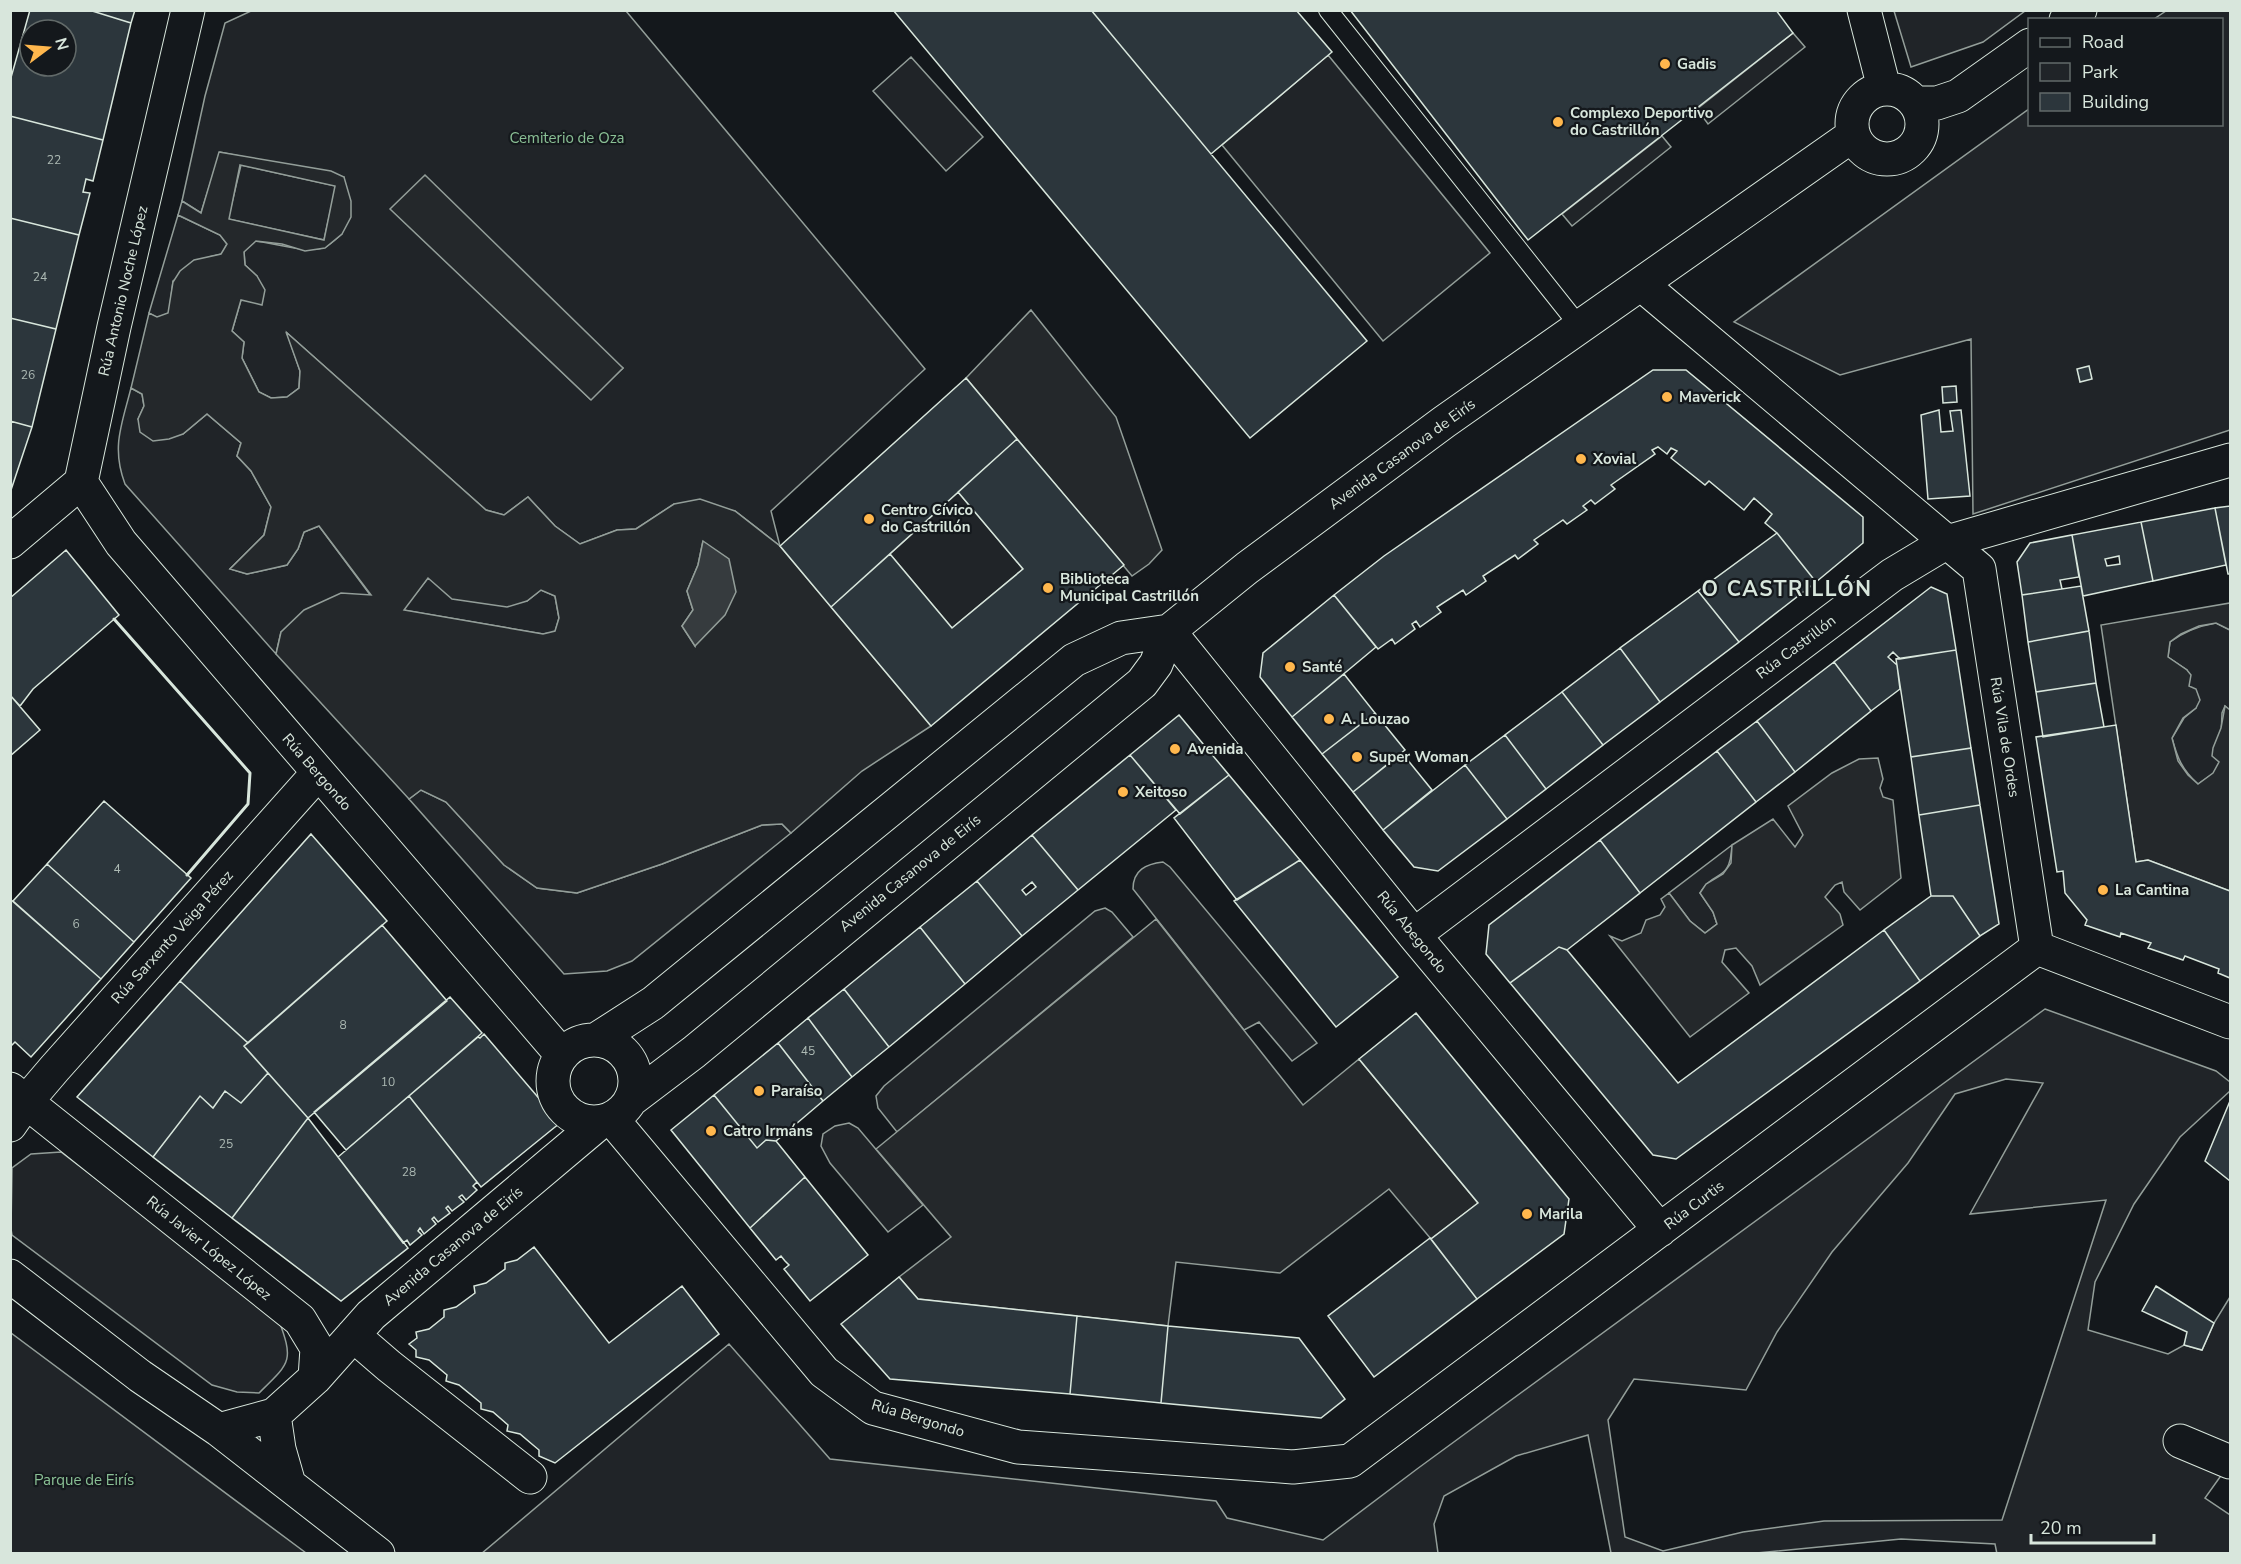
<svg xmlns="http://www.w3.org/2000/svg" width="2241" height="1564" viewBox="0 0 2241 1564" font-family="'Nunito Sans',sans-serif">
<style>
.green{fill:#202428;stroke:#939e99;stroke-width:1.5;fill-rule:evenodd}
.parking{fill:#24282b;stroke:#939e99;stroke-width:1.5;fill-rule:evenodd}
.water{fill:#363b3e;stroke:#939e99;stroke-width:1.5}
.building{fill:#2c363c;stroke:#d8e6dc;stroke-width:1.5;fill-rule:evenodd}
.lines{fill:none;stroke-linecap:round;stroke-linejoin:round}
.lane-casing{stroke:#d8e6dc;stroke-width:20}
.street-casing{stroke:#d8e6dc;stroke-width:35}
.lane{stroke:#14181c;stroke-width:18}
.street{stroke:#14181c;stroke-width:33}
.wall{stroke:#d8e6dc;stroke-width:3}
.poi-dot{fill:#ffb74d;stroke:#14181c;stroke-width:2}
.labels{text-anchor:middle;stroke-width:4.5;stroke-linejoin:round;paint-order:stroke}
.number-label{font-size:12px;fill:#adbab4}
.poi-label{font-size:15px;font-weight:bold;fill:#d8e6dc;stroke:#14181c;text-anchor:start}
.park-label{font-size:15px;fill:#8ac095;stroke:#14181c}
.street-label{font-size:15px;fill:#d8e6dc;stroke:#14181c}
.district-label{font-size:21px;font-weight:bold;letter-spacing:1.5px;fill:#d8e6dc;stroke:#14181c}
</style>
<rect width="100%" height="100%" fill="#14181c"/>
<path class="green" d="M251,11H626L925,369L771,511L780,546L735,511L674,504L636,529L617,530L580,544L555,526L528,497L504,515L486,510L287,333L300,371L299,388L287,397L271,398L259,392L242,358L244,342L232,331L241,300L257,276L245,265L244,251L255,241C274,243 312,255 327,246C332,243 337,238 342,234L344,177L220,152L201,213L182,201L205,96L225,23ZM391,209L623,368L590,399Z
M1894,11L1895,10L2025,11L1983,42L1911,67Z
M2166,11H2230V430L1973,514L1971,339L1840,375L1734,322L2029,109L2030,124H2222V20L2154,19Z
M1793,33L1805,47L1708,124L1697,109Z
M1328,55L1490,253L1383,341L1222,145Z
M911,57L983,137L946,171L873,91Z
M1662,136L1671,147L1572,226L1562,214Z
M241,165L336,186L324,240L228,219Z
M178,215L220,235L227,244L222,254L209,257L173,281L169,313L157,318L149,313Z
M131,388L142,394L144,406L138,419L183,434L207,414L241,443L237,456L251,471L271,507L264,535L230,569L247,574L287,565L298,549L304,532L319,526L371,596L281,632L276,654L125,484C111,447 122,424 131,388Z
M958,492L1023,569L952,628L890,554Z
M428,578L527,601L541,590L555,596L559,618L555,632L543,634L403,610Z
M2216,623L2230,630V710L2225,706L2222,713L2220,762L2214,773L2198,784C2182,770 2177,757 2172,738L2184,718L2196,708L2189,686L2187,670L2168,657L2170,642C2185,631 2198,626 2216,623Z
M421,790L446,802L504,865L537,888L577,893L662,864L762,825L782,824L791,833L632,961L607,971L564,974L409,799Z
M1732,845C1730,884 1715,868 1700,893L1713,912L1717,924L1705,933L1690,921L1669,893Z
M1163,862L1170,867L1317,1043L1292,1061L1259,1022L1244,1030L1133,889C1133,870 1146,864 1163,862Z
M1105,908L1112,912L1133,937L897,1132L878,1108L876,1096L884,1086L1095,911Z
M2045,1009L2216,1071L2230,1082V1091L2180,1137L2134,1204L2095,1282L2088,1330L2168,1354L2184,1345L2202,1350L2214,1323L2230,1297V1463L2205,1498L2230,1515V1553L1997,1554L1995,1544L1901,1539L1746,1554L1611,1553L1588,1435L1516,1456L1444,1496L1434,1524L1438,1553L481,1554L729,1344L830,1459L1216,1501L1227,1518L1323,1540L1417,1469ZM2006,1079L2043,1083L1970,1214L2106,1200L2002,1520L1824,1521L1743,1532L1663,1551L1625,1537L1608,1420L1634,1379L1746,1390L1777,1332L1832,1252L1908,1163L1955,1094Z
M849,1123L858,1128L923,1205L888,1232L830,1163L821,1146L823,1134L835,1126Z
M61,1152L278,1318C294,1361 291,1362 259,1393L237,1392L212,1385L12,1235L11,1229L12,1168L31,1154Z
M10,1333H11L306,1553H11Z"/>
<path class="parking" d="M219,152L331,171L344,177L351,201V217L342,234L325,248L305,251L282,244L256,241L244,252L245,265L257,276L265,290L262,305L241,300L232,331L244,342L242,358L259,392L271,398L287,397L299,388L300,371L286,332L486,510L504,515L528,497L555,526L580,544L617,530L636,529L674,504L700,499L735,511L780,546L931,726L862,771L791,833L782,824L762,825L662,864L577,893L537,888L504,865L446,802L421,790L409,799L276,654L281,632L304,610L341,593L371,595L319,526L304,532L298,549L287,565L247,574L230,569L264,535L271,507L251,471L237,456L241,443L207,414L183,434L169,439L153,441L140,432L138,419L144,406L142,394L131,388L149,313L157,317L168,313L173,282L180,271L194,260L221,254L227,244L220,235L178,215L182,201L201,213ZM240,165L335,186L324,240L229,219ZM703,541L695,646L682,626L693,610L687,591L698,565ZM428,578L452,599L507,607L527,601L541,590L555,596L559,618L555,631L543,634L404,610Z
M425,175L623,368L591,400L390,209Z
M1031,310L1116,417L1162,550L1149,564L1132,576L966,378Z
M2230,603V630L2216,623L2199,626L2181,634L2170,642L2168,657L2187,670L2191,675L2189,686L2196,689L2200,700L2196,708L2183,718L2172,738L2178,761L2188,775L2198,784L2213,773L2219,762L2212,756L2213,748L2221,728L2225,706L2230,710V891L2148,860L2136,862L2101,625Z
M1878,758L1883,779L1880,788L1883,797L1893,800L1901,878L1860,910L1844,892L1842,882L1835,885L1825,897L1840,914L1843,925L1760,985L1752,966L1736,948L1725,950L1722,962L1749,993L1690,1037L1610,936L1622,941L1641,933L1646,920L1660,915L1665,907L1661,899L1669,893L1690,921L1705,933L1717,924L1713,912L1700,893L1706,884L1723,874L1731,863L1732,845L1773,819L1795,847L1803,835L1788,806L1832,773L1859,759Z
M1156,919L1303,1105L1359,1059L1478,1203L1431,1239L1389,1189L1280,1273L1176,1262L1168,1326L918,1299L899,1277L951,1237L876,1149Z"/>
<path class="water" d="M703,541L729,559L736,592L725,615L695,646L682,626L693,610L687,591L698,565Z"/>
<path class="building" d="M30,10H89L131,23L103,140L10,116V81ZM30,30H66V66H30Z
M89,10H135L131,23Z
M893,10H1091L1367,341L1250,438Z
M1091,10H1296L1332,52L1211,154Z
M1350,10H1776L1793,33L1528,240Z
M10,116L103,140L93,181L86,179L83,192L90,193L79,235L10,218Z
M10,218L79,235L56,329L10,318Z
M10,318L56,329L32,427L10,421Z
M2089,366L2092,379L2080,382L2077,369Z
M1653,370H1686L1863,517V543L1816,582L1777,533L1765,523L1772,514L1754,498L1744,510L1709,481L1705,485L1671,458L1677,451L1671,448L1667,454L1658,447L1652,450L1655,454L1611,485L1615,489L1595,504L1591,500L1583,506L1587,510L1567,524L1563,520L1534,540L1538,544L1518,559L1515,555L1483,576L1486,581L1466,595L1463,590L1437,607L1441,612L1420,627L1416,621L1412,624L1415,629L1395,644L1392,639L1378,649L1334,595L1384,556Z
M966,378L1017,439L831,607L780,546Z
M1956,386L1957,402L1943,403L1942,387Z
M1939,410L1941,432L1953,431L1950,411L1961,410L1970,496L1928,499L1921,415Z
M10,421L32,427L10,493Z
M1017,439L1124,565L931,726L831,607L890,554L952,628L1023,569L958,492Z
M2230,506V574H2228L2215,508Z
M2215,508L2226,565L2153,581L2141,522Z
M2141,522L2153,581L2083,596L2072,535ZM2119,556L2120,564L2107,566L2105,559Z
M1777,533L1816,582L1739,642L1698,591Z
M2072,535L2079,577L2060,580L2062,589L2022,595L2017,562L2030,543Z
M66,550L119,615L33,689L20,706L10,695V598Z
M2081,586L2089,631L2028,642L2022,595Z
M1931,587L1947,594L1956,650L1900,659L1893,652L1888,657L1897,665L1900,689L1871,711L1834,662Z
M1698,591L1739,642L1660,702L1620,648Z
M1334,595L1376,647L1292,717L1260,677L1263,653Z
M2089,631L2096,683L2036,692L2028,642Z
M1620,648L1660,702L1603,745L1562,692Z
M1956,650L1971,748L1911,757L1896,659Z
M1834,662L1871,711L1795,772L1757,721Z
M1344,674L1375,713L1322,754L1292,717Z
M2096,683L2104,727L2043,737L2036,692Z
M1562,692L1603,745L1546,789L1505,735Z
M10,695L40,730L10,756Z
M1375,713L1405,750L1353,792L1322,754Z
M1179,715L1229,775L1180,814L1130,755Z
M1757,721L1795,772L1756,802L1717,751Z
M2116,725L2136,862L2148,860L2230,891V978L2218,973L2219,969L2185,956L2183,960L2148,948L2151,943L2121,933L2120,937L2085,925L2087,920L2065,893L2063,871L2057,872L2036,737Z
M1505,735L1546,789L1507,819L1465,765Z
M1971,748L1980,805L1919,815L1911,757Z
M1717,751L1756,802L1640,893L1600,840Z
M1402,753L1432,790L1383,830L1353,792Z
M1130,755L1176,810L1078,890L1032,835Z
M1465,765L1507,819L1438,871L1414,867L1383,830Z
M1229,775L1300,860L1237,900L1174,818Z
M104,801L191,878L134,942L47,864Z
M1980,805L1999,924L1980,936L1953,896H1931L1919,815Z
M311,834L387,921L248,1043L180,981Z
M1032,835L1078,890L1022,936L977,881ZM1032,882L1036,887L1026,895L1022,890Z
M1600,840L1640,893L1567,950L1559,947L1510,983L1486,954L1489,925Z
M1300,860L1398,977L1336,1027L1234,901Z
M47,864L134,942L101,979L13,901Z
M977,881L1022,936L965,984L920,927Z
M1931,896H1953L1980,936L1920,981L1884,930Z
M10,899L101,979L31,1057L15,1042L10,1047Z
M382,925L447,1001L308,1118L244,1046Z
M920,927L965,984L889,1047L844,989Z
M1884,930L1920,981L1676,1159L1653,1155L1510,983L1559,947L1567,950L1678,1083Z
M180,981L248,1043L244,1046L268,1073L241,1103L225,1091L213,1108L200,1096L153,1157L77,1097Z
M844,989L889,1047L852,1077L808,1018Z
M450,997L482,1033L346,1150L314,1112Z
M1416,1013L1569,1199L1564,1234L1477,1299L1431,1239L1478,1203L1359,1059Z
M808,1018L852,1077L823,1101L778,1043Z
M484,1034L560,1123L481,1187L409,1096L478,1037L480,1038Z
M778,1043L823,1101L776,1141L766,1140L757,1148L714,1095Z
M268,1073L308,1118L232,1218L153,1157L200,1096L213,1108L225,1091L241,1103Z
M714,1095L757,1148L766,1140L776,1141L805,1177L750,1228L671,1130Z
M409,1096L477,1182L473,1186L477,1190L466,1200L462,1195L459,1197L464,1202L452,1211L448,1206L446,1208L450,1213L438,1222L434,1217L432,1219L436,1224L424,1234L420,1228L418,1231L422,1235L410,1245L407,1240L403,1243L338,1157Z
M2230,1101V1181L2205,1161Z
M308,1118L408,1248L341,1301L232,1218Z
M805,1177L868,1255L810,1301L784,1269L789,1265L785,1261L781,1256L776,1260L750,1228Z
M1430,1238L1477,1299L1374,1377L1328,1316Z
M534,1247L609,1343L682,1286L719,1334L555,1463L539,1456V1450L533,1445L520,1434L507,1431L508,1425L493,1412L481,1409V1403L459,1385L446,1381L447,1375L429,1360L416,1357V1350L409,1344L417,1338L416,1332L429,1329L444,1317V1310L456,1307L475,1293L474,1286L486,1283L505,1269V1263L517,1260Z
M899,1277L918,1299L1077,1316L1070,1394L890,1379L841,1324Z
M2156,1286L2214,1323L2202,1350L2184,1345L2187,1332L2142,1311Z
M1077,1316L1168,1326L1161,1403L1070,1394Z
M1168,1326L1299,1338L1345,1399L1321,1418L1161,1403Z"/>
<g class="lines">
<g class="lane-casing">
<path id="lane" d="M1328,10L1580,327"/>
</g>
<g class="street-casing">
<path id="street" d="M1864,10L1884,88
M2066,20L2080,10
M1852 124a35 35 0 1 1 70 0a35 35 0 1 1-70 0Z
M1915,103H1937L1958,96L2030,45
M1641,284L1979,569L2037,948
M81,482L121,543L562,1055
M10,542L81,482L114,327L188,10
M1169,631L1414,935L1660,1230
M1414,935L1892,575L1947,542L2230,460
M2037,948L2230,1022
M597,1039L653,1003L1074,660L1121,638L1169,631L1247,568L1444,422L1853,135
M553 1081a41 41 0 1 1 82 0a41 41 0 1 1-82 0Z
M10,1089L300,1320L317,1348L315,1378
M632,1099L694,1052L1142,683L1156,664L1169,631
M612,1119L824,1372L873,1408L1018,1447L1293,1467L1350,1461L2037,948
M10,1125L26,1102L55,1068L318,773
M10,1276L140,1376L219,1430L274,1415L315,1378L371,1315L599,1123
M353,1335L389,1366L530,1477
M274,1415L279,1449L289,1484
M219,1430L378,1554
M2180,1441L2230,1462"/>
</g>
<use href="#lane" class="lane"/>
<use href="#street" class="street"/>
<path class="wall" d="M114,619L250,773L248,804L187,875"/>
</g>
<g class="poi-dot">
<circle cx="1665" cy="64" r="6"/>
<circle cx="1558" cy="122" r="6"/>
<circle cx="1667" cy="397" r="6"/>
<circle cx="1581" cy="459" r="6"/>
<circle cx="869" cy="519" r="6"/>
<circle cx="1048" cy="588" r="6"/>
<circle cx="1290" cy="667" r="6"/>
<circle cx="1329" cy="719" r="6"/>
<circle cx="1175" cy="749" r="6"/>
<circle cx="1357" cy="757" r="6"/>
<circle cx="1123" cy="792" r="6"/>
<circle cx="2103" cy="890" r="6"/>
<circle cx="759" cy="1091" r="6"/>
<circle cx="711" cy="1131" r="6"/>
<circle cx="1527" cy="1214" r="6"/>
</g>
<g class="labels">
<g class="number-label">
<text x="54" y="164">22</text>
<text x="40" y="281">24</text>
<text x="28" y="379">26</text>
<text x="117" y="873">4</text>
<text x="76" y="928">6</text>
<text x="343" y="1029">8</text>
<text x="808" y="1055">45</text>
<text x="388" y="1086">10</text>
<text x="226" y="1148">25</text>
<text x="409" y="1176">28</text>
</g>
<g class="poi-label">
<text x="1677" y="69">Gadis</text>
<text x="1570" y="118">Complexo Deportivo<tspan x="1570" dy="17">do Castrillón</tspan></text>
<text x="1679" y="402">Maverick</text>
<text x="1593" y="464">Xovial</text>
<text x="881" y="515">Centro Cívico<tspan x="881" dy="17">do Castrillón</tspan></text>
<text x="1060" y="584">Biblioteca<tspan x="1060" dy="17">Municipal Castrillón</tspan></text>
<text x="1302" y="672">Santé</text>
<text x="1341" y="724">A. Louzao</text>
<text x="1187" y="754">Avenida</text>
<text x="1369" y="762">Super Woman</text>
<text x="1135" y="797">Xeitoso</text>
<text x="2115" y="895">La Cantina</text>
<text x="771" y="1096">Paraíso</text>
<text x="723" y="1136">Catro Irmáns</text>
<text x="1539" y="1219">Marila</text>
</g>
<g class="park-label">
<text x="567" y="143">Cemiterio de Oza</text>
<text x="84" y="1485">Parque de Eirís</text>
</g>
<g class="street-label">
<text transform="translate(123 291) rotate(-77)" y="5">Rúa Antonio Noche López</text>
<text transform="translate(1402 454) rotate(-36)" y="5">Avenida Casanova de Eirís</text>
<text transform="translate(1796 647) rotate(-37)" y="5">Rúa Castrillón</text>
<text transform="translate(2005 737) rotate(81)" y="5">Rúa Vila de Ordes</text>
<text transform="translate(317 772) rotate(49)" y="5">Rúa Bergondo</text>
<text transform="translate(910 873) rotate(-39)" y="5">Avenida Casanova de Eirís</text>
<text transform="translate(1412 932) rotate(51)" y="5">Rúa Abegondo</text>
<text transform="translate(172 937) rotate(-48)" y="5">Rúa Sarxento Veiga Pérez</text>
<text transform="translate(1694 1205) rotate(-37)" y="5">Rúa Curtis</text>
<text transform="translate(453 1246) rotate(-40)" y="5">Avenida Casanova de Eirís</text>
<text transform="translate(209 1248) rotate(39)" y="5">Rúa Javier López López</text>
<text transform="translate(918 1418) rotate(17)" y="5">Rúa Bergondo</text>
</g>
<g class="district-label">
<text x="1787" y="596">O CASTRILLÓN</text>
</g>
</g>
<rect width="2241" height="1564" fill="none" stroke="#d8e6dc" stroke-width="24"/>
<rect x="2028" y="18" width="195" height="108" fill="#14181c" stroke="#626a69" stroke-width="1.5"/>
<rect x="2040" y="38" width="30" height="9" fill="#14181c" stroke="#626a69" stroke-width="1.5"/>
<text x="2082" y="48" font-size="18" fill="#d8e6dc">Road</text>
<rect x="2040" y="63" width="30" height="18" fill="#202428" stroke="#626a69" stroke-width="1.5"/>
<text x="2082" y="78" font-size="18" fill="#d8e6dc">Park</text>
<rect x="2040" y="93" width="30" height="18" fill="#2c363c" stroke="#626a69" stroke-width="1.5"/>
<text x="2082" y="108" font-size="18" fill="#d8e6dc">Building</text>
<g transform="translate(48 48) rotate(74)"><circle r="28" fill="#14181c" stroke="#626a69" stroke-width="1.5"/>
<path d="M0-4.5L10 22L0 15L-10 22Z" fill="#ffb74d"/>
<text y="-9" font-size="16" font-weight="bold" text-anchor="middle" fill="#d8e6dc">N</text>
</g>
<path d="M2031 1534v9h123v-9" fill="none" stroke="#d8e6dc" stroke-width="3"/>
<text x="2040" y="1534" font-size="18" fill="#d8e6dc" stroke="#14181c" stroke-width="4.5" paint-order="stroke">20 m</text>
</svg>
